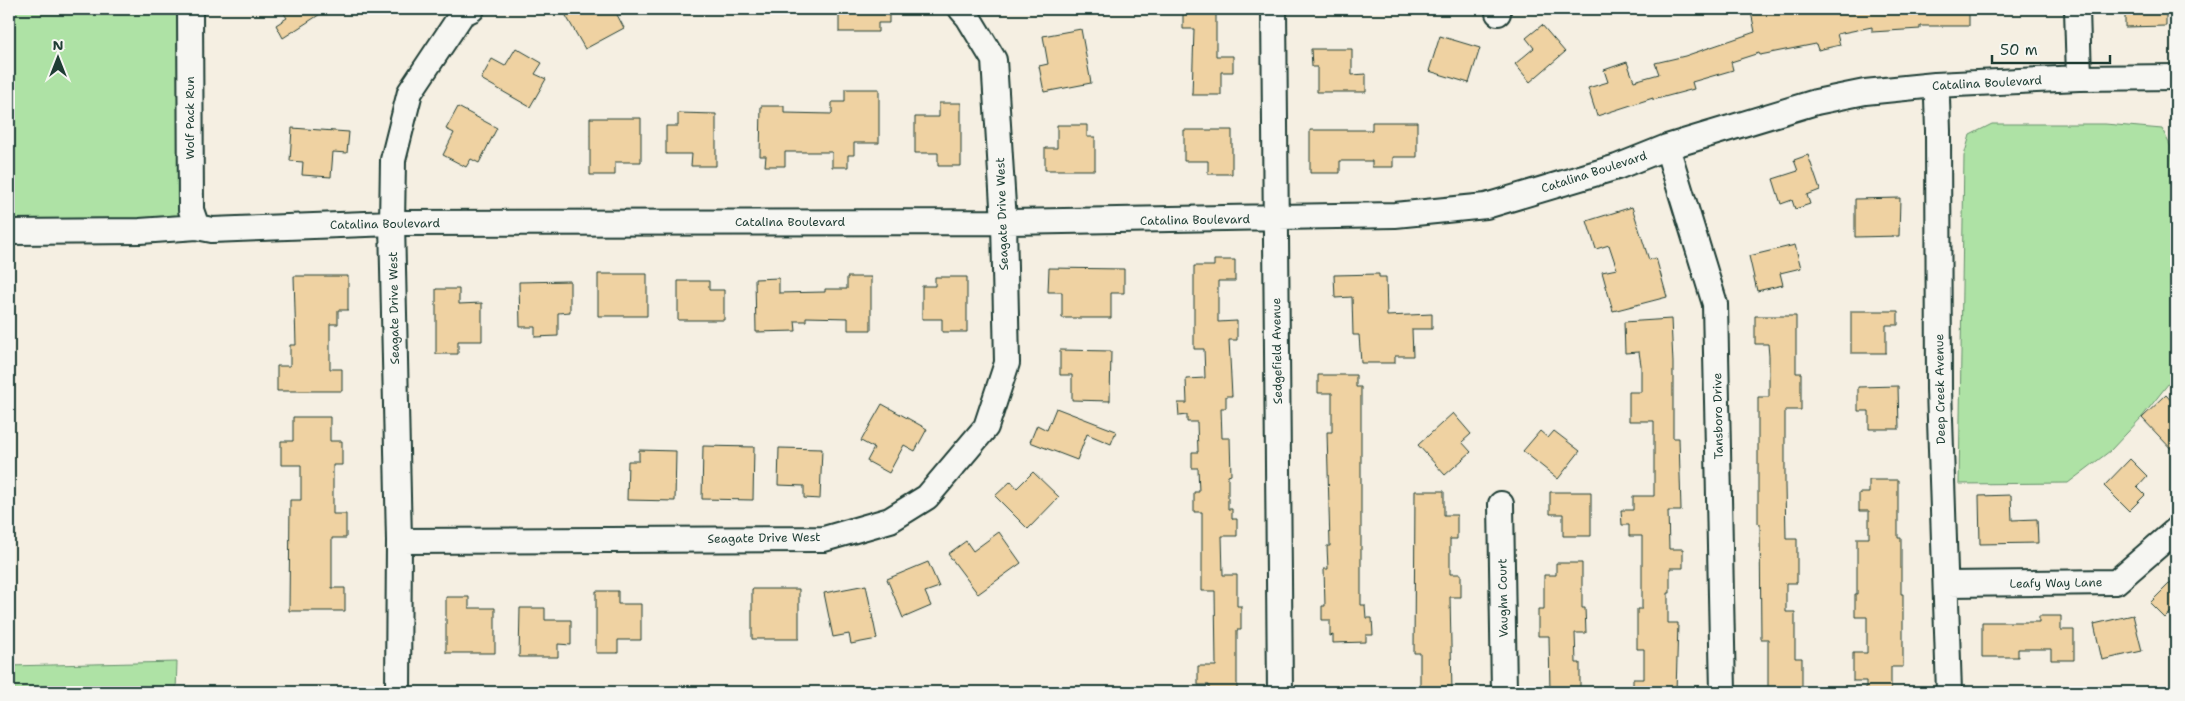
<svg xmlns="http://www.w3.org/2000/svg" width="2185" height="701" viewBox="0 0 2185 701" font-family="'Shantell Sans',sans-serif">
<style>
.green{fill:#aee2a5;stroke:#66906c}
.building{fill:#efd2a2;stroke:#1f3d34}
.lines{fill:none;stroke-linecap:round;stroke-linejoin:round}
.minor-casing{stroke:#1f3d34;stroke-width:28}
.minor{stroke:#f6f6f2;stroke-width:24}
.labels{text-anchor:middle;stroke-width:5;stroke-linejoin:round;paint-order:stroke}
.street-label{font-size:12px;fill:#1f3d34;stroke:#f6f6f2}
</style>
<rect width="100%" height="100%" fill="#f5efe2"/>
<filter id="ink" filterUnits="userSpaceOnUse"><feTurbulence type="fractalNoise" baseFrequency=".02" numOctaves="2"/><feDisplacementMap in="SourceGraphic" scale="10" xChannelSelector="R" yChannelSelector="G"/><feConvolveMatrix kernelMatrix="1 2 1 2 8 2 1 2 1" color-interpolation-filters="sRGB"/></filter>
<g filter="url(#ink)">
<path class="green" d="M9,9H182L186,220L9,235Z
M1992,124H2105L2162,129L2171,147L2176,176V374L2142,417L2110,451L2068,483L1959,484L1964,156L1970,135Z
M177,662L176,692H9V666Z"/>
<path class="building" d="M281,9H328L283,38L276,25L287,18Z
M574,9H614L624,28L585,49L565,14Z
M839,9H889V23H878V32H839Z
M1183,9H1216V56H1233V72H1221V95H1192L1194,29H1183Z
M1770,9H1969V26H1920V29L1872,32V27L1837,34L1840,45L1818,50L1816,44L1760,55L1759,53L1731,62L1733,70L1692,82L1694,89L1653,100V98L1597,116L1588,88L1608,82L1604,70L1627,62L1634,81L1659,74L1655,63L1685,56L1755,32L1751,12Z
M2125,9H2166V26L2125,27Z
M1542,25L1565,52L1530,82L1515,64L1534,48L1526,38Z
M1081,29L1091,83L1044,92L1039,66L1048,64L1043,36Z
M1440,36L1480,48L1469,83L1429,71Z
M516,48L542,63L535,74L546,79L530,107L481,79L492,59L505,66Z
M1311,49H1352V75L1366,74V92H1317V67H1312Z
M845,89H879V143H854V155H848V167H832V152H785V166H765L766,156H760L761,106H784V113L832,114V102H845Z
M939,103H961V166H938V153H915V117H939Z
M458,107L497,128L479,163L471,159L466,167L443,155L454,133L446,129Z
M678,113L716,114V166H691L692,154H666V126H678Z
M590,118H641V162H615V175H590Z
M1372,122H1417V157H1393V167H1372V161H1340V173H1310V130H1372Z
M1057,125H1087V137H1095V170H1045V148H1057Z
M292,128L349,132L347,153L333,152L331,177L302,175L303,162L290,161Z
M1184,130H1232V174H1208V161H1184Z
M1808,155L1820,190L1807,195L1810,204L1795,209L1792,200L1781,204L1773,179L1798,171L1794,160Z
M1900,198L1899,236L1855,237V199Z
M1632,207L1649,260L1656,258L1667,297L1613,311L1602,272L1617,269L1609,245L1596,249L1587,221Z
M1795,245L1801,268L1780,273L1783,285L1757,291L1749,256Z
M1214,260H1235V281H1218V322L1237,321V340H1229L1232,396H1226V408H1221L1222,438H1230L1231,475L1228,476V509H1232V519H1237V536H1222L1223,575H1237V606H1241V630H1237V692H1209V685H1198V666H1216L1215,591H1202V512H1194V492H1199L1198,468H1192V452H1198L1197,422H1187V415L1179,416L1178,403H1187L1186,379L1205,378L1204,349H1194V266H1214Z
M1049,268L1124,269V293H1111V318H1062V292H1048Z
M598,274H647V316H598Z
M1379,274V277H1386L1387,316L1432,314V329H1412L1413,356H1395V363H1361L1359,335H1353L1352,297L1335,298L1334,275Z
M294,276H348V310H338V324H330V369H342V391H277V366H290V345H296Z
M847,277H871V330H848V318L806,317V321H795L796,331L756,332L755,279L779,278V293L825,292V289H847Z
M935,277H967V332H942V319H922V286H935Z
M570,281V312L558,313V336L535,337V327H520L519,282Z
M678,281H709V290H724V320H678Z
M436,289H459V304L482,303V341H458V354H436Z
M1851,311H1898V325H1886V353H1851Z
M1755,316H1796V373H1801V410H1785V485L1786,539H1797V583H1786V612H1795V658H1802V692H1768V639H1761L1760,524H1758V397H1769V356L1768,344H1755Z
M1671,319L1673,363V438H1679L1681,511H1668L1669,549H1683V568H1670V593H1668V623H1678L1676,692H1633V679H1644V649H1637V609H1642V536H1629V525H1622L1621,510H1633V496H1654V421H1629V392H1641V365L1639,352L1625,353L1624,322Z
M1060,350L1111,351L1110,401L1072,400V375H1060Z
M1318,375H1356V387H1361V605H1365L1366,618H1372L1373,635H1366V642L1333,643V635L1330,636V620H1322V606H1325L1324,569H1328L1327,546H1330L1327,432H1332V393H1318Z
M1898,386L1899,429H1869V411H1858V387Z
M2166,395L2176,406V454L2142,418Z
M882,404L927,429L915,451L904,445L889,473L867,461L874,448L861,441Z
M1056,408L1116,431L1111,444L1087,434L1077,460L1030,442L1037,425L1047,430Z
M1453,413L1471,434L1462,442L1471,452L1445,475L1418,445Z
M293,417H330V441H342V465H333V514H346V538H332V588H345V611H289L290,500H301V465H281V441H293Z
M1540,431L1548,438L1554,431L1580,451L1558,479L1523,451Z
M703,446L754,447L753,500L702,499Z
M779,448L822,449L820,499L804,498V486L778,485Z
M639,450L676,451L675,501L627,500L628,461H639Z
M2130,459L2147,476L2137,487L2145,495L2129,511L2104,486Z
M1033,472L1059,497L1028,529L995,496L1011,481L1017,488Z
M1869,480H1898V538H1901V594H1903V667H1891V692H1866V681H1853V653H1867V617H1855V594H1857V538H1869V511H1859V493H1869Z
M1415,491H1444V515H1457V539H1450V574H1461V597H1450L1452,692H1420V653H1414Z
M1550,492H1591V536H1563V514H1550Z
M2011,495L2012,520L2037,519L2038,543L1980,544L1979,496Z
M999,532L1021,563L978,594L948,554L966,541L973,551Z
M928,562L939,587L925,592L931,606L903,618L887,579Z
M1556,563H1582V608H1585L1586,633H1575L1576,663H1580V692H1550L1549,636H1538V609H1544V575H1556Z
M2176,577V607L2165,618L2150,603Z
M866,585L877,639L851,644L849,634L833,637L824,593Z
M752,589H799V639H752Z
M596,591H618V604H641V640H618V653H596Z
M446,597H469V608H495V653H446Z
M520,608H545V620H571V645L558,644V657H519Z
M2133,615L2142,651L2102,660L2094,624Z
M2039,616H2061V630H2074V660H2051V649H2018V657H1982V622H2039Z"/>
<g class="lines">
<g class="minor-casing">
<path id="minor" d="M190,9L191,210L197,227
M1274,9L1280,692
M1498,9V13
M2077,9L2079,78
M1935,85L1937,98L1938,131L1939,389L1949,692
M1667,147L1715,304L1723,692
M9,232L140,231L197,227L212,230L392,223L1004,222L1395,215L1486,206L1617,167L1667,147L1816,102L1865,92L1935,85L2079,78L2176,77
M1501,504L1504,692
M399,541L824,539L890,520L927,497L986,427L1007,363L1004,222L994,60L968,17L961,9
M1947,584L2116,582L2176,530
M398,692L399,541L392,223L393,160L410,92L462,14L472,9"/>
</g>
<use href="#minor" class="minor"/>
</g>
</g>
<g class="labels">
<g class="street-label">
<text transform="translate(1987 83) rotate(-3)" y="4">Catalina Boulevard</text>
<text transform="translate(190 118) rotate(-90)" y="4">Wolf Pack Run</text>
<text transform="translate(1594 172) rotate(-18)" y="4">Catalina Boulevard</text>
<text transform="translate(1002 214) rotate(-92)" y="4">Seagate Drive West</text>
<text transform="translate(1195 220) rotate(-1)" y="4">Catalina Boulevard</text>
<text x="790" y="226">Catalina Boulevard</text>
<text transform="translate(385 224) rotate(-1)" y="4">Catalina Boulevard</text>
<text transform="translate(394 308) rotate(-91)" y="4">Seagate Drive West</text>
<text transform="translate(1277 351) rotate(-91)" y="4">Sedgefield Avenue</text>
<text transform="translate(1940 389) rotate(-91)" y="4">Deep Creek Avenue</text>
<text transform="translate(1718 416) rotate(-91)" y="4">Tansboro Drive</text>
<text transform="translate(764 538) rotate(-1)" y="4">Seagate Drive West</text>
<text transform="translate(2056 583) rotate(-1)" y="4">Leafy Way Lane</text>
<text transform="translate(1503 598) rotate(-91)" y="4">Vaughn Court</text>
</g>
</g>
<rect width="2185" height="701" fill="none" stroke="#f6f6f2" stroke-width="30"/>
<rect x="15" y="15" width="2155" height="671" fill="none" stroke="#1f3d34" stroke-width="2" filter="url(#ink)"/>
<g transform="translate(58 58)" stroke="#f6f6f2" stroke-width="4" paint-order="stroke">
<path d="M0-4L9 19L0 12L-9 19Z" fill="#1f3d34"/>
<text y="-8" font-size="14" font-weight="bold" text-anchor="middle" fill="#1f3d34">N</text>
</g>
<path d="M1992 55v8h118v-8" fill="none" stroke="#1f3d34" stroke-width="2.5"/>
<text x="2000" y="55" font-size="15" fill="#1f3d34" stroke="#f6f6f2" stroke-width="4" paint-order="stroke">50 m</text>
</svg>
